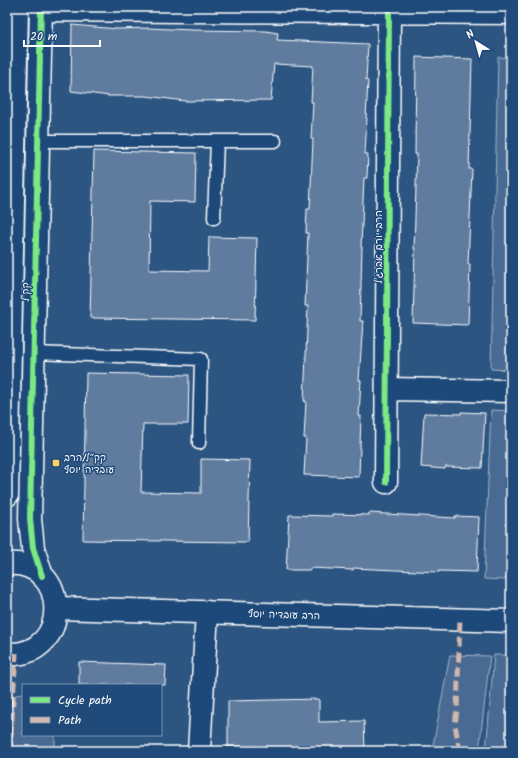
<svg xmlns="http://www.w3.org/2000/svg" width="518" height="758" viewBox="0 0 518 758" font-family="Kalam,'Playpen Sans Hebrew',sans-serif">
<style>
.green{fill:#486b92;stroke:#a4b5c8}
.building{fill:#5e7c9f;stroke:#fff}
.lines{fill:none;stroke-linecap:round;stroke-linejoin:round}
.lane-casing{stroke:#fff;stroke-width:15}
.street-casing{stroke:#fff;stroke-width:25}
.secondary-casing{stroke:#fff;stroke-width:25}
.lane{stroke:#1f4a7a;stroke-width:12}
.street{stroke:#1f4a7a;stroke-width:22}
.secondary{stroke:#1f4a7a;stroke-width:22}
.quiet{stroke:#d1b7ad;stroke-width:5;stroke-dasharray:10 5;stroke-linecap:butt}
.cycleway-casing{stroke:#1f4a7a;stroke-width:8}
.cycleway{stroke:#7ce984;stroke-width:6}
.poi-dot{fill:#ffd166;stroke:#1f4a7a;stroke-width:1.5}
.labels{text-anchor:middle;stroke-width:3;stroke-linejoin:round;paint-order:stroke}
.street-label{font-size:10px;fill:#fff;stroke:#1f4a7a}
.poi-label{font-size:10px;fill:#fff;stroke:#1f4a7a;text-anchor:start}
</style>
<rect width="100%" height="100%" fill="#2c5582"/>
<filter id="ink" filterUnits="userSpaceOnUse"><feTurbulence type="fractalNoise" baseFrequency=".025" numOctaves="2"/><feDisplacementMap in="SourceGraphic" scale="8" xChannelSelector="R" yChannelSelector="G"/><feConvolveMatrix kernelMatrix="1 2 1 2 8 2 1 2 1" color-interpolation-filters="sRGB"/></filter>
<g filter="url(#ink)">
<path class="green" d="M498,57L511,58V370L491,369Z
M491,410L511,411V457L506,580L484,579Z
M450,655L490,656L479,751H432Z
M494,655H511V751H486Z
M23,693V735H55V751H7V698Z"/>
<path class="building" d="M72,25L118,29L148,28L192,30L266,31L278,33L277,40L368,44L366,80L368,81L366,118H367L365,154H368L367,178H364L361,247H362L360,321H363L359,380H361L359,416H361L359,477L304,475L306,438H304L306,401H304L308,306H305L308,233H306L307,209H310L313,139H311L313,102H311L313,66L274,64L271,100L185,101L146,96H109L71,91Z
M416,57L472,59L469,169H472L468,264H470L468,325L413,323L415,249H414L417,154H415Z
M94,151L196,153L195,202L150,201L149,270L208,271L209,237L257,238L255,320L90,318Z
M86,373L189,375L188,424H143L141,492L201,493V459L250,460L248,542L83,540Z
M461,412L485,413L482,468L445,467V469L421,467L424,413L461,414Z
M369,513L455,518V516L479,517L477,572L439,571V572L353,568V570L310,568V570H286L289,515L332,516V514L369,515Z
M79,662L166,665L165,685H79Z
M319,699V722L364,721L365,751H257V746L228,747V701Z"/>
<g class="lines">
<g class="lane-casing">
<path id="lane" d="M38,141H275
M214,218L217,141
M33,353L201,359L199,443"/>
</g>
<g class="street-casing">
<path id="street" d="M40,10L511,13
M387,389L511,391
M386,482L389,12
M56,608L511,621
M199,751L207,612"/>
</g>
<g class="secondary-casing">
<path id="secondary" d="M41,7L30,519L33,548L42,576
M7,495L17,7
M7,564C70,558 73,658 7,654"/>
</g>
<use href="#lane" class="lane"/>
<use href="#street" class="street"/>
<use href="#secondary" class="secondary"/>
<path class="quiet" d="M10,751L16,653
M460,751L455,725L457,709L460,619"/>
<g class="cycleway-casing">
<path id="cycleway" d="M41,7L30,519L33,548L42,576
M386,482L389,12"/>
</g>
<use href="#cycleway" class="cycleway"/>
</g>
</g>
<rect class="poi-dot" x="52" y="459" width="8" height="8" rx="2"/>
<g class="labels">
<g class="street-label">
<text transform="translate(378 247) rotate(-90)" y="4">הרב יורם אברג'ל</text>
<text transform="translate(25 292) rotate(-89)" y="4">קק"ל</text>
<text transform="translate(284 614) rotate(2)" y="4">הרב עובדיה יוסף</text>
</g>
<g class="poi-label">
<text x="64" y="461">קק״ל/הרב<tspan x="64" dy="12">עובדיה יוסף</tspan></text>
</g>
</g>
<rect width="518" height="758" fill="none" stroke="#1f4a7a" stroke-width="24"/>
<rect x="12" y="12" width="494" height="734" fill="none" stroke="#fff" stroke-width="1.5" filter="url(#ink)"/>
<rect x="22" y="684" width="140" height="52" fill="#1f4a7a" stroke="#7992af"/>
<rect x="30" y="697" width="20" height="6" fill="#7ce984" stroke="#7992af"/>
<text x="58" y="704" font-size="12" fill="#ffffff">Cycle path</text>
<rect x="30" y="717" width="20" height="6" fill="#d1b7ad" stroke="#7992af"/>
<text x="58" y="724" font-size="12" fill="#ffffff">Path</text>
<g transform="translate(476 42) rotate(323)" stroke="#1f4a7a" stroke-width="3" paint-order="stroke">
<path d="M0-3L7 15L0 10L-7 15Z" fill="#ffffff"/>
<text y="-6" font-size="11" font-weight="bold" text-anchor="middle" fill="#ffffff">N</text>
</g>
<path d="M24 40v6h76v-6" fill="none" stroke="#ffffff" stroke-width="2"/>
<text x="30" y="40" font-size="12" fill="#ffffff" stroke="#1f4a7a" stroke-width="3" paint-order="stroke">20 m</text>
</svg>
